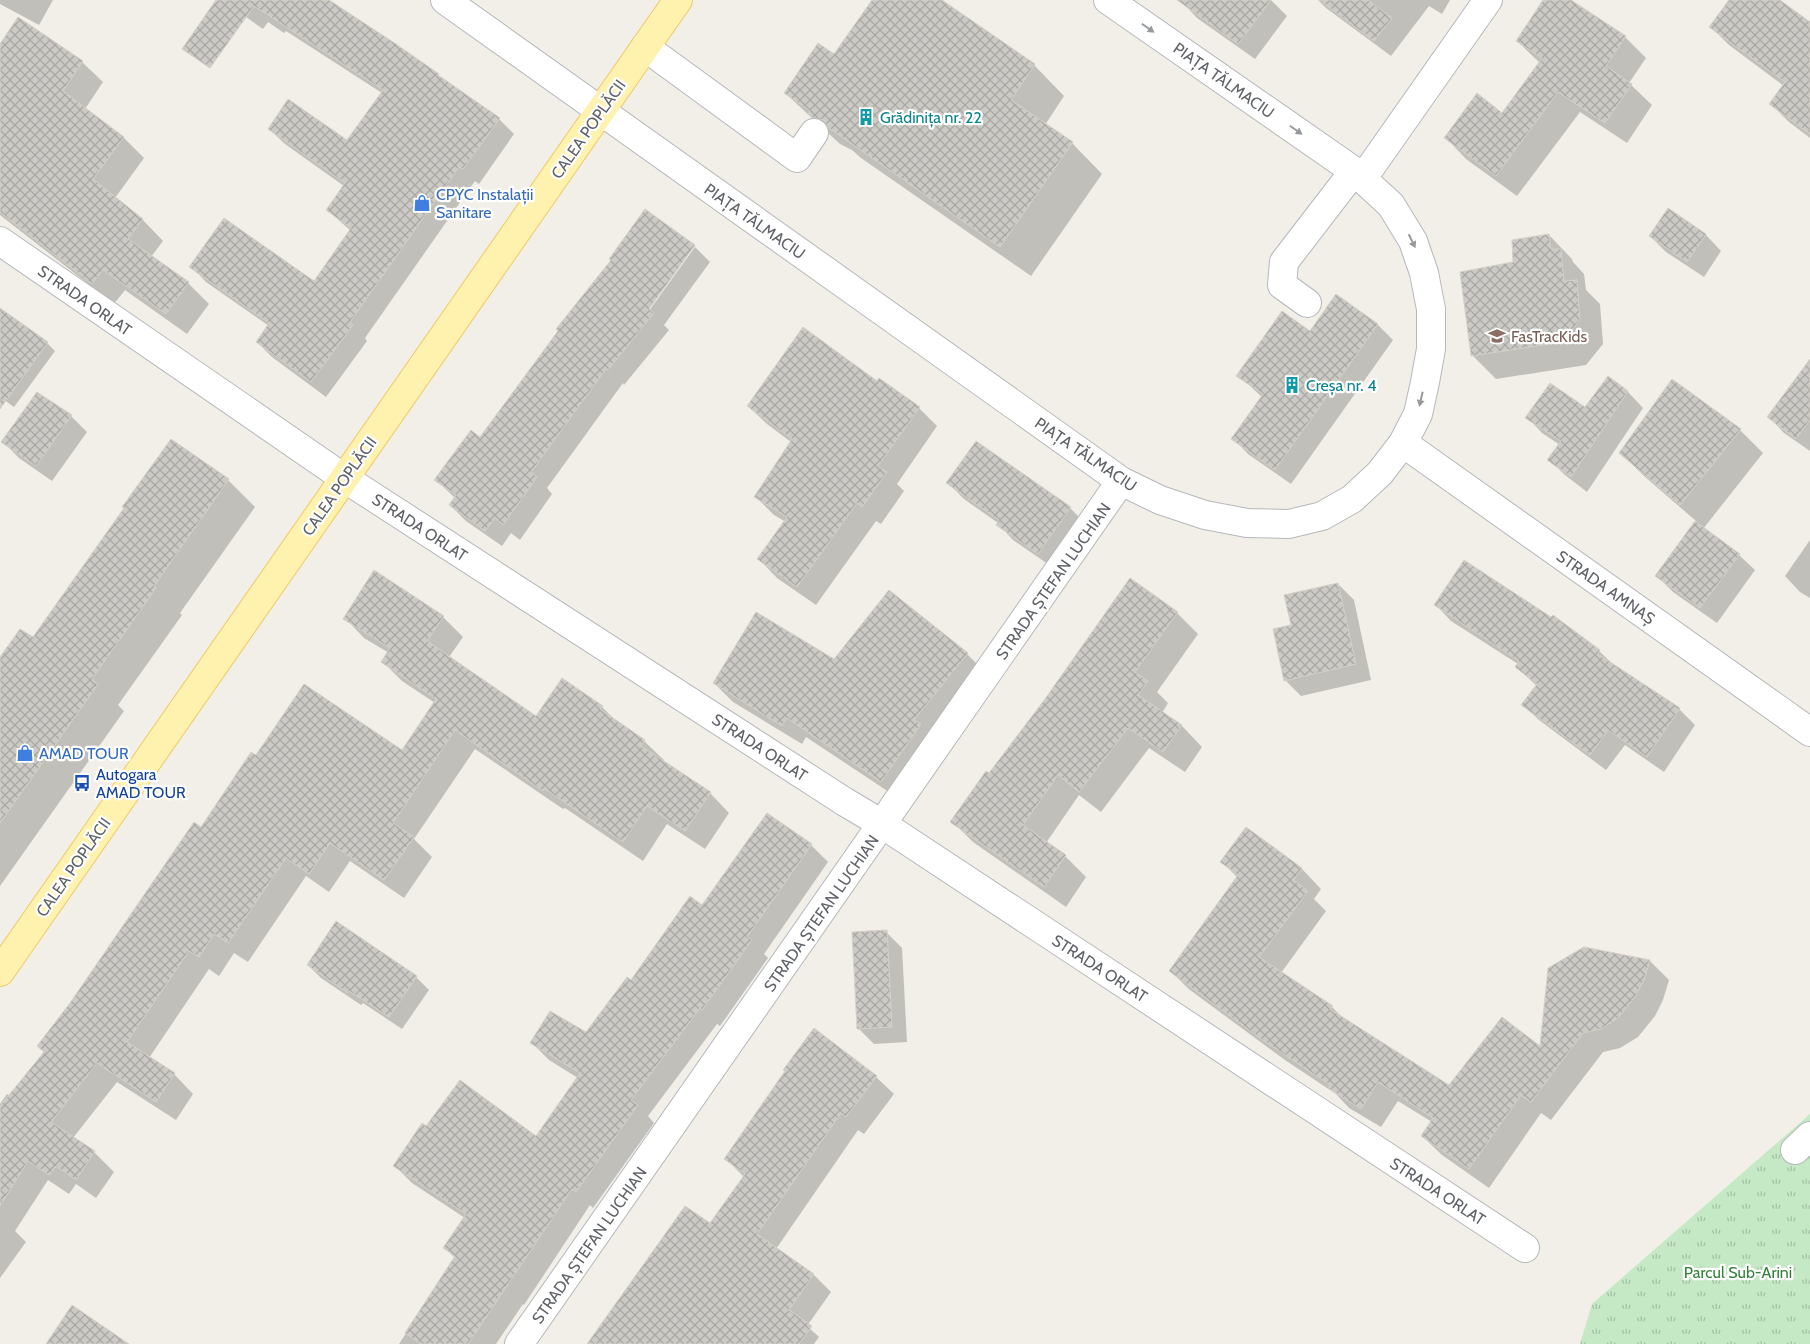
<svg xmlns="http://www.w3.org/2000/svg" width="1810" height="1344" viewBox="0 0 1810 1344" font-family="Cabin,sans-serif">
<style>
.grass{fill:url(#grass-tufts)}
.shadow{fill:#0003}
.building{fill:url(#building-cross-hatch);stroke:#d6d1c6}
.lines{fill:none;stroke-linecap:round;stroke-linejoin:round}
.minor-casing{stroke:#b5b8bc;stroke-width:30}
.major-casing{stroke:#f2c960;stroke-width:30}
.minor{stroke:#fff;stroke-width:28}
.major{stroke:#fff2af;stroke-width:28}
.oneway{fill:#979a9d}
.labels{text-anchor:middle;stroke-width:4.5;stroke-linejoin:round;paint-order:stroke}
.street-label{font-size:16px;fill:#5f6368;stroke:#fff}
.culture-label{font-size:16px;fill:#0d838f;stroke:#fff;text-anchor:start}
.shop-label{font-size:16px;fill:#366cbe;stroke:#fff;text-anchor:start}
.education-label{font-size:16px;fill:#785e54;stroke:#fff;text-anchor:start}
.transit-label{font-size:16px;fill:#164399;stroke:#fff;text-anchor:start}
.park-label{font-size:16px;fill:#348238;stroke:#fff}
</style>
<defs>
<pattern id="grass-tufts" width="24" height="20" patternUnits="userSpaceOnUse" patternTransform="scale(1.25)"><rect width="24" height="20" fill="#c5e8c5"/><path d="M3 7l-1-3M5 7V3M7 7l1-3M15 17l-1-3M17 17v-4M19 17l1-3" fill="none" stroke="#a3c0a4"/></pattern>
<pattern id="building-cross-hatch" width="8" height="8" patternUnits="userSpaceOnUse" patternTransform="scale(1.25)"><rect width="8" height="8" fill="#cccac5"/><path d="M0 0l8 8M0 8l8-8" fill="none" stroke="#a9a8a4"/></pattern>
</defs>
<rect width="100%" height="100%" fill="#f1efe8"/>
<path class="grass" d="M1810,1114V1344H1580L1592,1304Z"/>
<path class="shadow" d="M0,0H53L39,25L0,4Z
M225,0H326L438,75L447,83L499,119L514,134L479,184L475,181L365,338L367,341L326,397L272,357L257,342L269,326L206,282L191,266L314,282L350,230L327,210L344,186L285,144L269,129L348,142L382,93L286,31L284,33L268,22L263,29L236,10Z
M873,0H929L1034,65L1064,96L1045,125L1072,143L1102,174L1031,276L861,158L852,150L840,144L785,93L835,56Z
M1183,0H1271L1287,16L1255,59L1197,18L1182,2Z
M1318,0H1450L1442,14L1429,6L1391,56L1326,8Z
M1544,0H1569L1625,37L1646,58L1629,83L1652,105L1627,143L1580,112L1517,196L1466,159L1446,138L1503,114L1540,63L1517,41Z
M1731,0H1778L1810,28V138L1789,122L1771,104L1784,86L1729,45L1711,27Z
M0,47L82,62L103,82L85,109L124,138L144,158L115,198L143,220L163,241L151,257L188,283L209,304L187,334L125,290L114,304L0,215Z
M1669,210L1706,235L1721,251L1704,277L1666,252L1650,236Z
M645,211L695,247H692L644,314L646,315L695,247L710,262L664,325L669,330L624,385L623,383L547,488L552,494L520,540L511,533L502,546L466,521L450,505L455,498L436,480L480,438L613,261Z
M1549,235L1572,259L1573,262L1584,274L1586,290L1600,304L1603,344L1586,365L1496,379L1472,355L1514,263Z
M0,309L47,343L55,351L14,407L0,397Z
M1377,324L1393,340L1291,484L1248,454L1233,438L1262,397L1238,375L1310,333Z
M1810,362V451L1784,433L1769,417Z
M1608,378L1628,392L1643,408L1587,492L1565,475L1549,460L1560,445L1542,433L1527,417L1586,409Z
M877,382L919,408L937,426L897,484L904,491L881,524L876,521L816,605L777,578L759,559L786,522L774,515L756,497L791,442L767,424L748,406Z
M71,416L87,432L52,481L19,458L3,442Z
M1740,430L1763,453L1703,529L1739,555L1755,570L1717,623L1673,592L1657,576L1696,521L1644,476L1620,452Z
M171,440L228,480L255,507L180,613L182,615L118,705L124,711L0,886V659L33,639L126,508Z
M976,443L1070,508L1086,524L1055,569L1013,540L998,524V523L964,499L948,483Z
M1810,540V598L1800,592L1785,576Z
M1338,584L1354,600L1371,680L1301,696L1285,680Z
M1436,605L1551,619L1553,617L1599,651L1615,666L1679,709L1695,725L1664,772L1625,745L1606,770L1539,720L1523,705L1537,686L1516,667L1518,664L1451,621Z
M1177,613L1198,634L1157,692L1168,703L1162,713L1182,726L1202,747L1185,772L1149,748L1101,812L1079,795L1046,843L1065,856L1086,877L1066,907L973,842L952,821L989,775Z
M443,617L463,637L449,657L536,718L602,707L618,723L644,741L664,760L663,762L710,793L729,813L705,849L667,824L643,861L565,808L563,809L475,749L414,839L432,857L404,898L350,861L329,892L306,876L248,962L234,953L219,976L209,969L149,1058L174,1074L193,1094L176,1120L117,1082L73,1138L94,1152L114,1172L96,1198L76,1184L69,1194L48,1180L15,1231L26,1242L0,1278V1104L7,1094L10,1096L45,1053L201,828L256,757L402,751L435,703L402,681L383,662L389,653L364,638L345,618Z
M967,654L986,673L901,800L806,737L802,744L733,702L714,683L835,660Z
M767,815L811,845L828,862L764,954L768,958L720,1026L717,1024L648,1116L654,1123L593,1208L590,1205L524,1305L523,1304L496,1344H399L455,1258L445,1248L465,1218L412,1183L395,1166L426,1128L537,1137L578,1078L549,1060L532,1043L586,1034L631,982L702,906Z
M1246,829L1302,869L1321,889L1314,899L1326,911L1281,973L1332,1007L1346,1021L1450,1087L1541,1048L1584,948L1650,961L1669,980L1663,1000L1655,1016L1638,1037L1620,1048L1603,1052L1551,1120L1541,1113L1489,1188L1442,1155L1422,1136L1432,1122L1398,1101L1381,1127L1349,1108L1336,1094L1285,1060L1190,990L1170,971L1238,878L1222,862Z
M886,932L902,948L907,1042L874,1044L858,1028Z
M308,965L416,977L429,990L402,1029L363,1003L361,1005L321,978Z
M815,1030L876,1077L894,1094L864,1134L858,1130L776,1249L814,1275L831,1292L807,1326L819,1337L814,1344H588L711,1225L744,1177L726,1159Z"/>
<path class="building" d="M216,0H329L396,44L439,74L438,75L500,118L463,169L459,167L350,322L353,325L311,382L256,342L269,323L189,267L224,218L314,281L351,228L326,210L345,183L268,129L288,99L347,140L383,90L254,6L210,68L182,49Z
M872,0H942L1035,64L1011,100L1073,142L1000,247L829,128L823,120L813,118L808,114L810,111L784,93L818,43L834,54Z
M1177,0H1271L1238,44Z
M1319,0H1368L1392,18L1374,41Z
M1543,0H1571L1626,36L1606,66L1632,84L1605,123L1558,92L1496,176L1444,138L1477,93L1502,113L1542,58L1516,41Z
M1729,0H1780L1810,22V134L1769,104L1785,82L1709,27Z
M18,17L83,61L63,91L124,137L93,179L143,219L128,239L189,282L166,314L103,270L92,284L0,212V44Z
M1668,208L1706,234L1687,262L1649,236Z
M645,209L695,245L649,309L654,313L608,370L606,369L531,472L537,477L503,525L495,518L485,531L449,505L456,495L434,480L471,430L480,437L558,331L556,329L611,260L609,259Z
M1549,234L1551,249H1561L1564,281L1577,280L1580,320L1562,342L1471,356L1460,272L1513,262L1512,240Z
M1336,294L1378,324L1275,470L1231,439L1263,394L1236,376L1282,311L1310,331Z
M0,308L48,342L0,409Z
M803,327L877,381L879,378L920,407L878,466L887,472L862,507L857,503L797,587L757,559L787,517L754,497L792,439L747,406Z
M1810,359V420L1796,439L1767,417Z
M1608,376L1628,391L1571,477L1547,460L1561,441L1525,418L1550,383L1585,407Z
M1672,379L1741,429L1680,505L1619,453Z
M37,392L72,415L36,466L1,442Z
M171,439L229,479L154,586L156,588L92,679L98,684L0,823V657L20,629L33,637L124,508L122,507Z
M976,441L1071,507L1038,554L996,525L999,520L946,483Z
M1695,521L1740,554L1700,608L1655,576Z
M1464,560L1551,617L1553,615L1600,650L1598,654L1680,708L1647,757L1608,730L1590,755L1521,705L1537,684L1515,667L1519,661L1434,605Z
M374,570L444,616L427,641L536,716L562,678L603,706L600,709L645,740L641,746L711,792L685,831L647,806L623,842L545,789L543,791L455,730L393,823L414,837L384,880L330,843L309,874L286,858L228,943L214,934L199,957L189,951L127,1042L175,1073L156,1102L97,1063L51,1122L95,1151L76,1180L56,1166L49,1175L28,1161L0,1206V1106L44,1052L37,1046L70,1003L194,822L201,827L251,752L256,755L304,684L402,750L436,699L381,662L390,648L343,619Z
M1130,578L1178,612L1135,672L1148,681L1138,695L1182,725L1163,752L1128,728L1079,792L1058,775L1023,825L1066,855L1044,887L950,822L986,771L989,773L1045,699Z
M1338,583L1356,664L1284,681L1273,629L1291,625L1284,595Z
M889,590L968,653L914,720L921,724L881,782L787,718L782,726L713,683L756,612L834,659Z
M767,813L812,844L747,937L752,940L702,1010L700,1008L631,1100L638,1105L576,1192L572,1189L468,1344H421L405,1333L455,1256L443,1248L466,1214L393,1166L422,1123L426,1126L460,1080L536,1136L580,1073L530,1043L550,1011L586,1032L627,977L631,980L690,896L702,905Z
M1246,827L1302,868L1294,880L1308,891L1259,957L1333,1006L1330,1009L1449,1085L1502,1017L1540,1046L1548,968L1584,947L1650,960L1644,980L1635,997L1618,1018L1601,1029L1583,1033L1531,1102L1521,1095L1469,1169L1421,1136L1433,1118L1378,1082L1361,1109L1328,1088L1330,1085L1264,1041L1169,971L1238,875L1220,862Z
M336,921L417,976L389,1017L349,991L348,993L307,965Z
M887,930L892,1027L857,1029L852,932Z
M814,1028L877,1076L846,1117L841,1113L757,1234L814,1274L789,1310L812,1326L799,1344H587L685,1206L710,1223L745,1174L724,1159L785,1071L783,1070Z
M72,1305L129,1344H46Z"/>
<g class="lines">
<g class="minor-casing">
<path id="minor" d="M445,0L1121,481L1160,500L1205,515L1247,523L1289,524L1322,516L1352,499L1380,473L1403,443L1418,414L1425,382L1431,349V309L1424,273L1413,241L1391,205L1354,171L1108,0
M645,47L797,158L814,133
M1363,178L1488,0
M0,241L344,478L845,802L882,824L1525,1248
M1307,303L1282,285L1284,262L1354,171
M1403,443L1810,732
M1795,1150L1810,1136
M519,1344L1121,481"/>
</g>
<g class="major-casing">
<path id="major" d="M0,972L678,0"/>
</g>
<use href="#minor" class="minor"/>
<use href="#major" class="major"/>
</g>
<defs><path id="oneway-solid" d="M-6-.8H1V-3.2L6.5 0L1 3.2V.8H-6Z" transform="scale(1.25)"/></defs>
<g class="oneway">
<use href="#oneway-solid" transform="translate(1148 28) rotate(35)"/>
<use href="#oneway-solid" transform="translate(1296 130) rotate(35)"/>
<use href="#oneway-solid" transform="translate(1412 241) rotate(64)"/>
<use href="#oneway-solid" transform="translate(1421 399) rotate(103)"/>
</g>
<defs>
<g id="building-bare" transform="scale(1.35)"><path d="M-4-6H4V6H1V3H-1V6H-4ZM-2.5-4.3h1.7v1.8h-1.7ZM.8-4.3h1.7v1.8H.8ZM-2.5-1h1.7V.8h-1.7ZM.8-1h1.7V.8H.8Z" fill="#0f9aa8" stroke="#fff" stroke-width="2.5" paint-order="stroke"/></g>
<g id="shop-bare" transform="scale(1.35)"><path d="M-5-2.5h2.3a2.7 3.5 0 0 1 5.4 0H5L5.5 6h-11ZM-1.5-2.5h3a1.5 2.3 0 0 0-3 0Z" fill="#3f7fe0" stroke="#fff" stroke-width="2.5" paint-order="stroke"/></g>
<g id="school-bare" transform="scale(1.35)"><path d="M0-5L7-2L0 1L-7-2ZM-4 1L0 2.5L4 1V4Q0 6-4 4Z" fill="#8d6e63" stroke="#fff" stroke-width="2.5" paint-order="stroke"/></g>
<g id="bus-bare" transform="scale(1.35)"><path d="M-5-6H5V4H4V6H2V4H-2V6H-4V4H-5ZM-3.5-4V0h7V-4ZM-3.5 1.2v1.5H-2V1.2ZM2 1.2v1.5H3.5V1.2Z" fill="#1a4fb4" stroke="#fff" stroke-width="2.5" paint-order="stroke"/></g>
</defs>
<g fill-rule="evenodd">
<use href="#building-bare" x="866" y="117"/>
<use href="#shop-bare" x="422" y="203"/>
<use href="#school-bare" x="1497" y="336"/>
<use href="#building-bare" x="1292" y="385"/>
<use href="#shop-bare" x="25" y="753"/>
<use href="#bus-bare" x="82" y="783"/>
</g>
<g class="labels">
<g class="street-label">
<text transform="translate(1224 80) rotate(35)" y="6">PIAȚA TĂLMACIU</text>
<text transform="translate(588 129) rotate(-55)" y="6">CALEA POPLĂCII</text>
<text transform="translate(755 221) rotate(35)" y="6">PIAȚA TĂLMACIU</text>
<text transform="translate(85 300) rotate(35)" y="6">STRADA ORLAT</text>
<text transform="translate(1086 454) rotate(34)" y="6">PIAȚA TĂLMACIU</text>
<text transform="translate(339 486) rotate(-55)" y="6">CALEA POPLĂCII</text>
<text transform="translate(420 527) rotate(33)" y="6">STRADA ORLAT</text>
<text transform="translate(1053 581) rotate(-55)" y="6">STRADA ȘTEFAN LUCHIAN</text>
<text transform="translate(1606 587) rotate(35)" y="6">STRADA AMNAȘ</text>
<text transform="translate(760 747) rotate(33)" y="6">STRADA ORLAT</text>
<text transform="translate(73 867) rotate(-55)" y="6">CALEA POPLĂCII</text>
<text transform="translate(821 913) rotate(-55)" y="6">STRADA ȘTEFAN LUCHIAN</text>
<text transform="translate(1100 968) rotate(33)" y="6">STRADA ORLAT</text>
<text transform="translate(1438 1191) rotate(33)" y="6">STRADA ORLAT</text>
<text transform="translate(589 1245) rotate(-55)" y="6">STRADA ȘTEFAN LUCHIAN</text>
</g>
<g class="culture-label">
<text x="880" y="123">Grădinița nr. 22</text>
<text x="1306" y="391">Creșa nr. 4</text>
</g>
<g class="shop-label">
<text x="436" y="200">CPYC Instalații<tspan x="436" dy="18">Sanitare</tspan></text>
<text x="39" y="759">AMAD TOUR</text>
</g>
<g class="education-label">
<text x="1511" y="342">FasTracKids</text>
</g>
<g class="transit-label">
<text x="96" y="780">Autogara<tspan x="96" dy="18">AMAD TOUR</tspan></text>
</g>
<g class="park-label">
<text x="1738" y="1278">Parcul Sub-Arini</text>
</g>
</g>
</svg>
